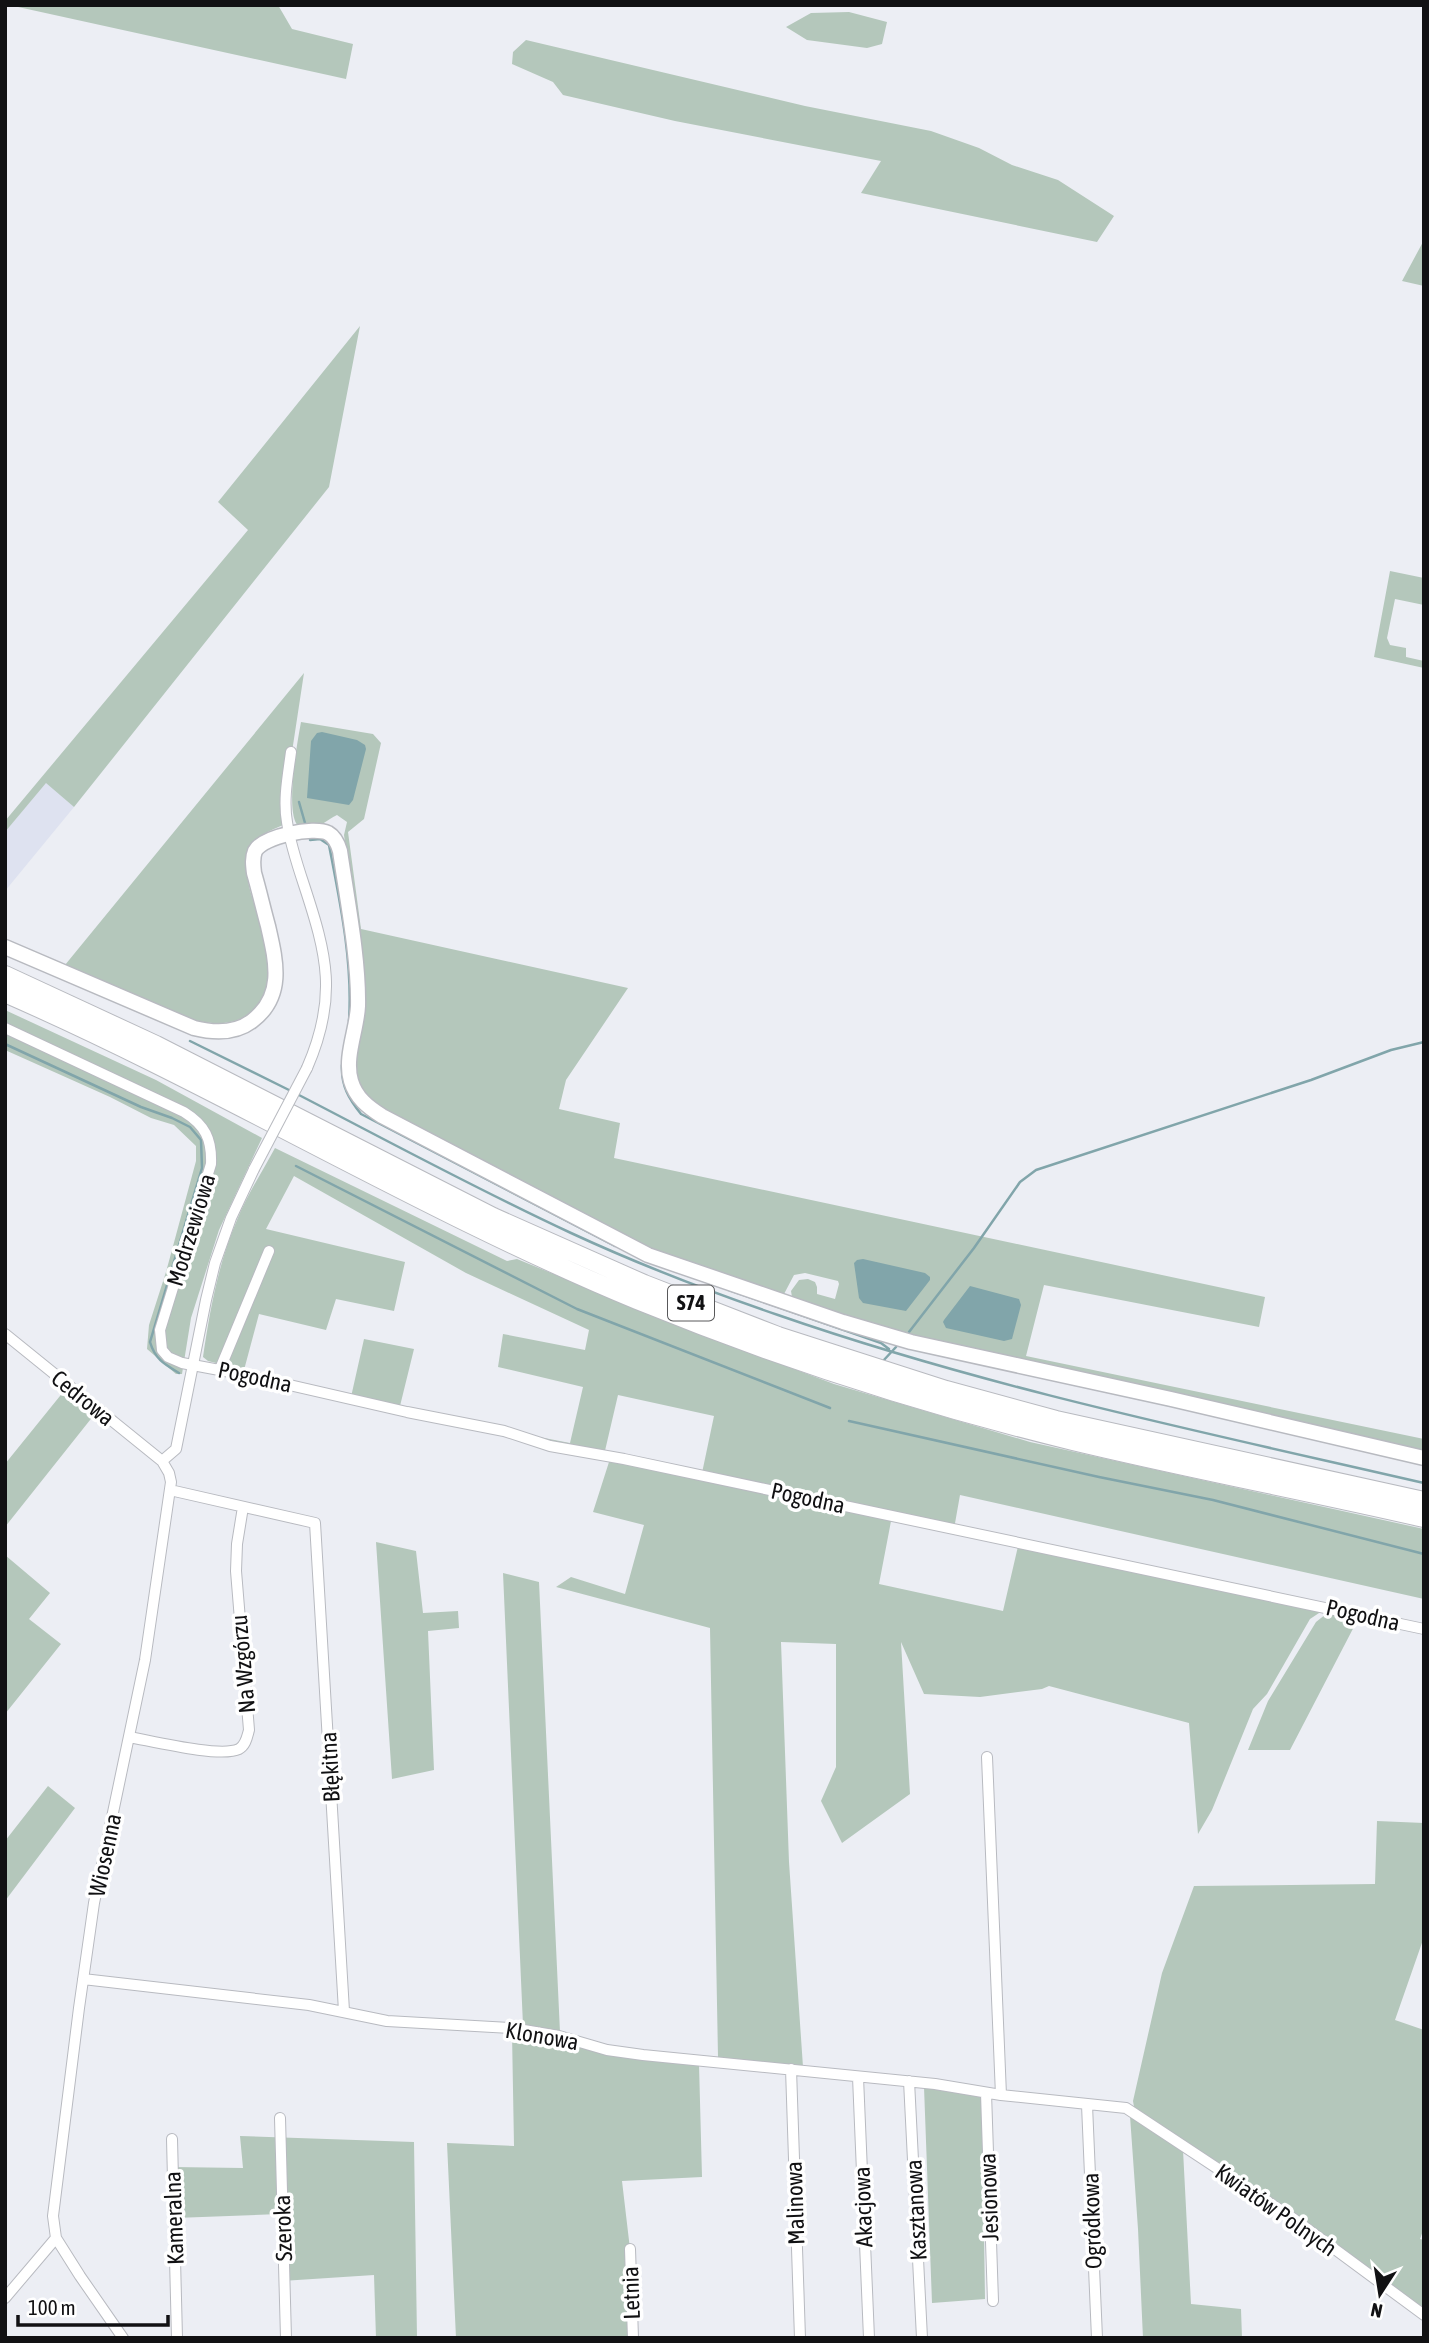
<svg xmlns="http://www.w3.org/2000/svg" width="1429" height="2343" viewBox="0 0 1429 2343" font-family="'Asap Condensed',sans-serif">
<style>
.built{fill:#dee2f0}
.green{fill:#b4c7bb}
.water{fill:#81a5aa}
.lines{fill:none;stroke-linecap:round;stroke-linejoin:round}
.stream{stroke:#81a5aa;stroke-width:2.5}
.street-casing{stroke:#b8bac0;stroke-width:12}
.secondary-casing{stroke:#b8bac0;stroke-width:17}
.highway-casing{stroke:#b8bac0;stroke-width:20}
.street{stroke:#fff;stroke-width:10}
.secondary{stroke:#fff;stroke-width:14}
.highway{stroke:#fff;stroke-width:18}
.street-bridge-casing{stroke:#b8bac0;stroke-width:12;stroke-linecap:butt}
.street-bridge{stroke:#fff;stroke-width:10}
.labels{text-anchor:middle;stroke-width:7;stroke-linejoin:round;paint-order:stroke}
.shield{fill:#fff;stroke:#58585a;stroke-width:2}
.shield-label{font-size:21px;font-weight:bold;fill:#111113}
.street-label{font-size:23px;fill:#111113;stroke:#fff}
</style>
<rect width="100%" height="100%" fill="#eceef4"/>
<path class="built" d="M46,782L74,807L5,891V832Z"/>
<path class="green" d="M9,5H278L292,29L353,44L346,79Z
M849,12L887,22L882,44L867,48L807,40L786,27L811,13Z
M526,40L805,106L931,131L979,148L1012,165L1058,180L1114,216L1097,242L861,193L881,161L675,121L563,95L553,82L512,64L513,52Z
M1424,240V286L1402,281Z
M360,326L329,487L74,807L46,783L5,832V821L248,530L218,502Z
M1390,571L1424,578V605L1395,599L1387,638L1390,645L1406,648V657L1424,661V668L1374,657Z
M304,673L285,798L287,823C272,831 256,833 249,851C239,874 260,916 266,939C270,955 271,971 267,987C265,996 261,1005 254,1010C236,1026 216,1025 193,1020L65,965Z
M301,722L373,734L381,743L364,819L348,832L361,929L628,988L566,1080L559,1109L620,1123L614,1158L1265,1297L1259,1327L1044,1285L1026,1356L1424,1439V1453L891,1332L792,1297L791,1291L799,1280L808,1279L815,1282L817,1287V1294L835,1299L839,1284L838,1281L805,1273L794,1275L784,1294H779L655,1252L414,1127C397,1117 373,1108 362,1091C349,1071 360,1043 362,1022C365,960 352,897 344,835L347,822L337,815C325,821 317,831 302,828C282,824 298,739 301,722Z
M5,1010L156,1080L262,1138L219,1230L191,1318L182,1374H176L147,1349L149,1325L166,1272L196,1161V1146L174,1125L151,1118L110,1097L5,1050Z
M275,1148L507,1261L517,1259L683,1327L834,1384L1030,1442L1424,1529V1599L960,1495L954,1529L702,1473L714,1416L618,1395L604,1455L892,1516L879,1584L1003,1611L1019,1542L1328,1607L1310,1619L1267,1694L1253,1709L1212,1810L1198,1834L1189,1723L1049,1686L1042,1689L980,1697L924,1694L901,1642L910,1794L842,1843L821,1801L836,1767V1644L781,1642L789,1862L803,2067L718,2057L710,1628L556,1587L571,1577L625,1594L644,1525L593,1512L609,1462L532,1445L534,1436L570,1443L583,1387L498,1367L503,1334L585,1350L589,1330L466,1273L294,1176L266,1229L405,1262L394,1311L336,1299L326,1330L259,1314L244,1370L208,1361L203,1357C210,1310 218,1264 237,1220C247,1195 262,1172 275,1148Z
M364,1339L414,1349L400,1406L351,1397Z
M64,1391L94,1415L5,1527V1464Z
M376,1542L416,1551L423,1613L458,1611L459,1628L428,1631L434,1770L392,1779Z
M5,1555L50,1593L29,1619L61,1644L5,1714Z
M503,1573L539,1582L560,2032L523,2025Z
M1333,1612L1358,1619L1290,1750H1248L1268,1701L1316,1622L1326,1614Z
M48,1786L75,1808L5,1901V1841Z
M1377,1821L1424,1823V1937L1395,2020L1424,2030V2228L1420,2239L1424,2240V2310L1296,2216L1134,2107L1133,2101L1162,1973L1194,1886L1375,1884Z
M512,2033L699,2064L702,2177L622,2181L630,2249L633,2338H456L447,2143L514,2146Z
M924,2087L982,2097L985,2299L932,2303Z
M1130,2116L1183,2150L1191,2304L1241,2309L1242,2338H1143L1138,2229Z
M240,2136L414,2142L417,2338H376L374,2275L282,2281L279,2214L175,2218L173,2167L243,2168Z"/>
<path class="water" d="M322,732L357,740L365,745L366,749L353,800L349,805L307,798L311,741L317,733Z
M863,1259L925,1273L930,1277V1280L906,1311L863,1303L859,1298L854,1263L857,1260Z
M970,1286L1019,1299L1021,1305L1012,1339L1004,1341L946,1328L943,1322L944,1320Z"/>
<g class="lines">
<path class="stream" d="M299,802L305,823
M310,840L320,839L329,845C340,902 353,962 349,1021
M190,1041L291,1091
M5,1044L141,1107L172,1118L190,1127L201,1140L202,1168L150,1342C155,1359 164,1364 179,1373
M342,1065C341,1086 349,1099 361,1114L615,1246
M297,1094C388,1141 478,1190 571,1233C638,1264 708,1291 778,1315C988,1388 1207,1433 1424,1483
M296,1166L577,1309L830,1408
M729,1290L881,1343L889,1349
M909,1332L974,1248L1020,1182L1036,1170L1311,1080L1391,1050L1424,1042
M883,1361L896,1347
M849,1421L1099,1477L1213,1500L1424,1554"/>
<g class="street-casing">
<path id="street" d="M291,752C288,775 283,799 287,822C290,843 297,864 304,885C327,955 338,997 307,1068
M5,1028L184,1112C205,1125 212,1139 211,1164L160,1330L162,1350L168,1357L182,1363L246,1375L407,1412L504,1431L550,1446L624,1459L1424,1629
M5,1334L162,1461L169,1473L171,1482L145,1660L94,1903L79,2008L53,2216L56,2238L80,2276L123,2338
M220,1369L269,1251
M162,1461L176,1449L206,1300L215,1263L231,1218L254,1169
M170,1490L315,1523L344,2011
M129,1737C152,1741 220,1758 239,1749C246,1745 247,1737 249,1730L236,1571L237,1544L243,1507
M987,1757L1001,2095
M83,1979L309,2005L387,2021L512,2028L559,2036L607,2050L643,2055L935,2084L1001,2095L1126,2108L1294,2219L1424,2315
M791,2069L800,2338
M858,2077L869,2338
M909,2081L922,2338
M986,2093L993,2301
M1087,2105L1097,2338
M280,2118L286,2338
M172,2139L177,2338
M630,2249L633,2338
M5,2298L56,2238"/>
</g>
<g class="secondary-casing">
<path id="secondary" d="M5,947L194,1028C214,1033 235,1034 252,1021C285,996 276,961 268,926C263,908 259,890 254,873C253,865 252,858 255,851C263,836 314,826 328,833C335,837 338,844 340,851C347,899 359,959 358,1006C357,1030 344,1057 351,1081C356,1098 368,1107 382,1116L648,1255L843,1322L911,1342L1171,1399L1424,1458"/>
</g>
<g class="highway-casing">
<path id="highway" d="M5,975L156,1045L493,1217L644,1284L778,1336L946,1390L1056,1420L1424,1501
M5,993C220,1087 420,1210 637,1300C779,1358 925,1405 1073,1441C1189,1469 1307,1491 1424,1518"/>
</g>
<use href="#street" class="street"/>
<use href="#secondary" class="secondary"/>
<use href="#highway" class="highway"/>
<g class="street-bridge-casing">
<path id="street-bridge" d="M254,1169L307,1068"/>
</g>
<use href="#street-bridge" class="street-bridge"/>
</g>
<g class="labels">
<rect class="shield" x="668" y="1285.5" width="46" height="35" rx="5"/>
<g class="shield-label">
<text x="691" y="1310">S74</text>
</g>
<g class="street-label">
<text transform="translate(191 1230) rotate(-73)" y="8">Modrzewiowa</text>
<text transform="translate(255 1377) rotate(12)" y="8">Pogodna</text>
<text transform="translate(83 1398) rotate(39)" y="8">Cedrowa</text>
<text transform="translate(808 1498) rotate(12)" y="8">Pogodna</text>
<text transform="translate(1363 1615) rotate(13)" y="8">Pogodna</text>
<text transform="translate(243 1664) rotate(-95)" y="8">Na Wzgórzu</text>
<text transform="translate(330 1767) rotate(-93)" y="8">Błękitna</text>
<text transform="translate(105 1855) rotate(-78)" y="8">Wiosenna</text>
<text transform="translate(542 2036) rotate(10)" y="8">Klonowa</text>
<text transform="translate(989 2197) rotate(-92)" y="8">Jesionowa</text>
<text transform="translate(795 2203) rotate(-92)" y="8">Malinowa</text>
<text transform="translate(863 2207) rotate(-92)" y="8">Akacjowa</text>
<text transform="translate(916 2210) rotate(-93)" y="8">Kasztanowa</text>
<text transform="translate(1276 2210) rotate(35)" y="8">Kwiatów Polnych</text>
<text transform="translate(174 2218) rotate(-92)" y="8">Kameralna</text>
<text transform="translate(1092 2221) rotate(-92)" y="8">Ogródkowa</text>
<text transform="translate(283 2228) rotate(-92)" y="8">Szeroka</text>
<text transform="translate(631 2293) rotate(-92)" y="8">Letnia</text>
</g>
</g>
<rect width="1429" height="2343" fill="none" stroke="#111113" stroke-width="14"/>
<g transform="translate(1380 2294) rotate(192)" stroke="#ffffff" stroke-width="5" paint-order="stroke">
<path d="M0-5L12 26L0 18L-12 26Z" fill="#111113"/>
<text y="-10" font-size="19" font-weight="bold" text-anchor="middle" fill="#111113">N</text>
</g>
<path d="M18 2315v10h150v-10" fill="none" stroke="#111113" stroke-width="3.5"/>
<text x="28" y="2315" font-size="21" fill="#111113" stroke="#ffffff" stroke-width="5" paint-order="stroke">100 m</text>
</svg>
